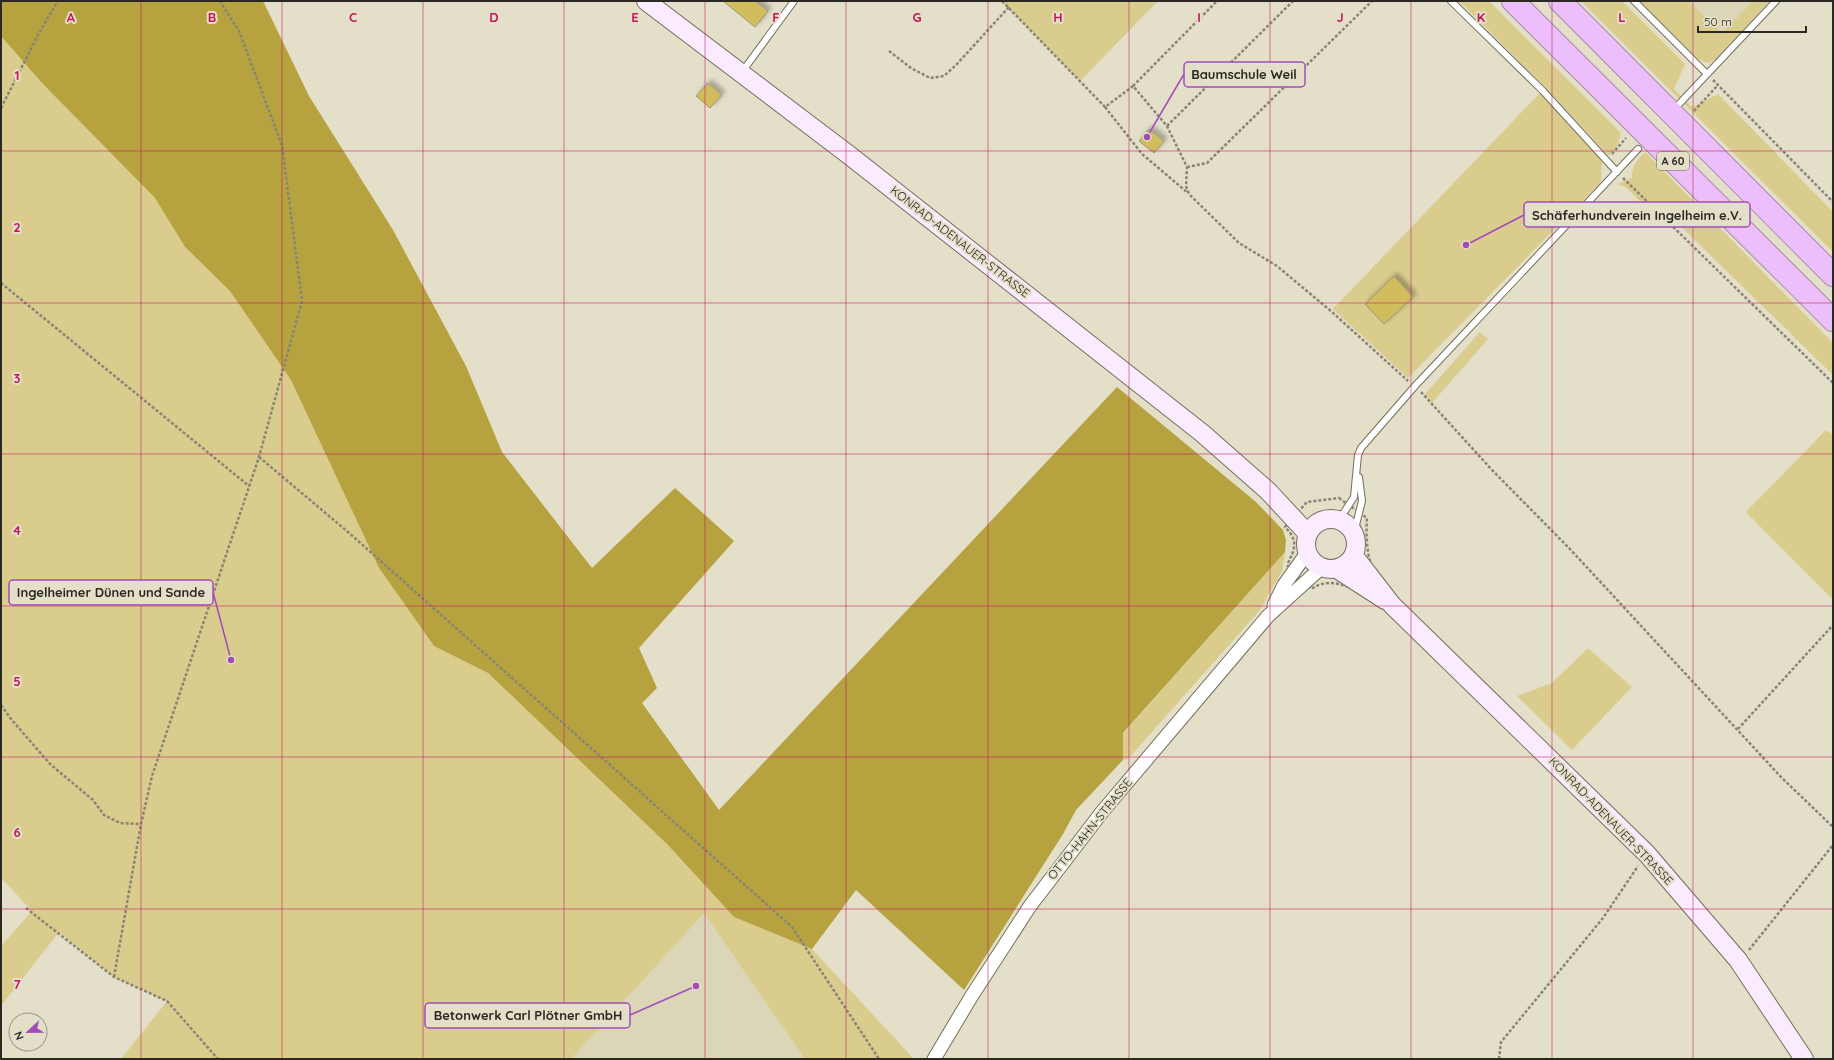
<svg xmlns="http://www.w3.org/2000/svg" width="1834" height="1060" viewBox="0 0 1834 1060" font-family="Quicksand,sans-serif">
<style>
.built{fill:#dcd6b8}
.green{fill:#d9cc8d}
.forest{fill:#b6a23f}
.building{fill:#d2bd5d;stroke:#9a9681;filter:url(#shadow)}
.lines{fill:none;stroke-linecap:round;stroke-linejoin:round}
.service-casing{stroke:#736f5b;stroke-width:8}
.minor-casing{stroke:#736f5b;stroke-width:15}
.secondary-casing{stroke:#736f5b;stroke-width:20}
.motorway-casing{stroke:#a98aae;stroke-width:24}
.path{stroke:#898576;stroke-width:2.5;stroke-dasharray:3 2;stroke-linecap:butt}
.service{stroke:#fff;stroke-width:6}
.minor{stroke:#fff;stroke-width:13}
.secondary{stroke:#faecfe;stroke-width:18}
.motorway{stroke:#edbffa;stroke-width:22}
.grid{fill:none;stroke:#c2185b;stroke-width:1;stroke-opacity:0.55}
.labels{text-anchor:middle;stroke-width:4;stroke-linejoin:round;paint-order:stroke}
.shield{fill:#e4dfc9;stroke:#625f53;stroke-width:1}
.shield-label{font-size:11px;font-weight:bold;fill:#2a2820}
.street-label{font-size:12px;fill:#2a2820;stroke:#e4dfc9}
.grid-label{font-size:13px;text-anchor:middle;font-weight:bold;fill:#c2185b;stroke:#e4dfc9;stroke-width:4;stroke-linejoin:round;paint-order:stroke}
.leader{fill:none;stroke:#a24cba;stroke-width:1.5}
.callout-dot{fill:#a24cba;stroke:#e4dfc9;stroke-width:1.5}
.callout{fill:#e4dfc9;stroke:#a24cba;stroke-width:1.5}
.callout-label{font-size:13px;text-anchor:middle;font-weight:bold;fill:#2a2820}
</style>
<defs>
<filter id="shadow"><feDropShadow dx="3.5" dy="-3.5" stdDeviation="2" flood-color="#0004"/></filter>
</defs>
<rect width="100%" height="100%" fill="#e4dfc9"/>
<path class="built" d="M1689,1H1753L1722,33Z
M704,912L805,1059H571Z"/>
<path class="green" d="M1002,1H1158L1080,81Z
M1459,1H1489L1621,133L1618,145L1609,156L1545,87Z
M1581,1H1622L1685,64L1674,89L1692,107L1718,94L1833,212V252Z
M1639,1H1689L1722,33L1753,1H1770L1716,59L1708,63L1698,59Z
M1,36L41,82L155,198L185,247L230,291L291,380L379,568L434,646L488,673L667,844L734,917L812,949L914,1059H805L704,913L571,1059H121L167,1001L114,977L59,932L1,1006V946L32,911L1,878Z
M1540,93L1602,161L1601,182L1408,378L1333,309Z
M1645,152L1833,343V375L1662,208L1653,215L1626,187L1617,184L1632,178C1632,165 1636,161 1645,152Z
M1480,332L1488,339L1432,403L1425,394Z
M1826,430L1833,435V600L1746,512Z
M1285,552L1282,571L1260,610L1128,759L1123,760V734Z
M1588,648L1632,687L1572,750L1517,696L1552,683Z"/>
<path class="forest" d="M1,1H262L264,3L309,96L393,230L466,366L502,452L592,568L675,488L734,541L639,648L657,688L642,703L719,810L1117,387L1256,502L1283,530L1286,540L1285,552L1123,733V760L1076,810L1063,834L964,990L856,890L812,949L734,917L667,844L488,673L434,646L379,568L291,380L230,291L185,247L155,198L41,82L1,36Z"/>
<path class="building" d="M723,1H755L768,11L755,27Z
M708,83L722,95L710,108L696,96Z
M1149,129L1164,141L1154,153L1139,141Z
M1394,276L1413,297L1384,324L1365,304Z"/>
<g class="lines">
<g class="service-casing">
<path id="service" d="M1451,1L1543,91L1617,172
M1634,1L1707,74
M742,72L794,1
M1680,103L1776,1
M1339,520L1354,497L1358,455L1361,448L1415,386L1638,149
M1354,533L1362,501L1359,477"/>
</g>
<g class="minor-casing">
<path id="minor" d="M1274,605L1284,585L1307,553
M934,1059L971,997L1030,906L1102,812L1268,616L1321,568"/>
</g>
<g class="secondary-casing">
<path id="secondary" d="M646,1L849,155L1202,433L1268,491L1308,534
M1306 544a25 25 0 1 1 50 0a25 25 0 1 1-50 0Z
M1354,556L1392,605L1647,854L1738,960L1804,1059
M1337,569L1385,600"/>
</g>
<g class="motorway-casing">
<path id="motorway" d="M1513,1L1833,320
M1560,1L1833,275"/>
</g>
<path class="path" d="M1002,1L1105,107L1133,86L1167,126L1187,167L1186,186L1189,194L1239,243L1277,266L1332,312L1408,381
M889,51L911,68L930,78L944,76L957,64L1009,7
M1713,80L1833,202
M1133,86L1217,1
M1105,107L1142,154L1188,193
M1,108L39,33L58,1
M1694,111L1718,85
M1167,126L1293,1
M1612,154L1626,138
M1187,167L1207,163L1372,1
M1623,178L1833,383
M1,283L249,486
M1421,392L1492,470L1569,548L1781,777L1833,827
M259,457L348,532L792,927L879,1059
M1339,498L1367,518C1366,532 1366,560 1375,571L1356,591C1342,583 1326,579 1311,589L1287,565C1295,549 1299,541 1285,527L1307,502Z
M1,705L11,719L50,764L93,800L104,815L120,823L141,824
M1738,729L1833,625
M26,908L114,977L167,1001L218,1059
M1749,950L1833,845
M114,977L141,824L152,776L259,457L302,301L282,145L239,31L220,1
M1499,1059L1501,1042L1603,918L1638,866"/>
<use href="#service" class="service"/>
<use href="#minor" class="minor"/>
<use href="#secondary" class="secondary"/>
<use href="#motorway" class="motorway"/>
</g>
<path class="grid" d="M141,1V1059M282,1V1059M423,1V1059M564,1V1059M705,1V1059M846,1V1059M988,1V1059M1129,1V1059M1270,1V1059M1411,1V1059M1552,1V1059M1693,1V1059M1,151H1833M1,303H1833M1,454H1833M1,606H1833M1,757H1833M1,909H1833"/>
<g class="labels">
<rect class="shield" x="1657" y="152" width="32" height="18" rx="3"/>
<g class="shield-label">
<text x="1673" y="165">A 60</text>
</g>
<g class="street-label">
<text transform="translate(960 242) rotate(38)" y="4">KONRAD-ADENAUER-STRASSE</text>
<text transform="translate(1611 821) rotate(46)" y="4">KONRAD-ADENAUER-STRASSE</text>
<text transform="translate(1090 829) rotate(-51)" y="4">OTTO-HAHN-STRASSE</text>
</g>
</g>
<g class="grid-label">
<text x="71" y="22">A</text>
<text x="212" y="22">B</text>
<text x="353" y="22">C</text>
<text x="494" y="22">D</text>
<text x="635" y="22">E</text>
<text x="776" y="22">F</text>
<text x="917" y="22">G</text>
<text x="1058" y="22">H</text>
<text x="1199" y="22">I</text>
<text x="1340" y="22">J</text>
<text x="1481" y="22">K</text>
<text x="1622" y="22">L</text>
<text x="17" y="80">1</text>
<text x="17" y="232">2</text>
<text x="17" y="383">3</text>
<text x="17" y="535">4</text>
<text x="17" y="686">5</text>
<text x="17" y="837">6</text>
<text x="17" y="989">7</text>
</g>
<path class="leader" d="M1147 137L1184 74M1466 245L1524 215M231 660L213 592M696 986L630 1015"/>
<g class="callout-dot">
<circle cx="1147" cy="137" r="4"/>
<circle cx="1466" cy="245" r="4"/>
<circle cx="231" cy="660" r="4"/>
<circle cx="696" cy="986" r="4"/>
</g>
<g class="callout">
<rect x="1184" y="62" width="121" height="25" rx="4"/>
<rect x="1524" y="202" width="226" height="25" rx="4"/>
<rect x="9" y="580" width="204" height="25" rx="4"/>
<rect x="425" y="1003" width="205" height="25" rx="4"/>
</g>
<g class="callout-label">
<text x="1244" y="79">Baumschule Weil</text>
<text x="1637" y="220">Schäferhundverein Ingelheim e.V.</text>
<text x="111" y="597">Ingelheimer Dünen und Sande</text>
<text x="528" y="1020">Betonwerk Carl Plötner GmbH</text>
</g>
<rect width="1834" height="1060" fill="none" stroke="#2a2820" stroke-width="4"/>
<g transform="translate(28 1032) rotate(248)"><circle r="19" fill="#e4dfc9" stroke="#9a9685"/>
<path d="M0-3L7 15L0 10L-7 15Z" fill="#a24cba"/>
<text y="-6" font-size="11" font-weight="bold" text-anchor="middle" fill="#2a2820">N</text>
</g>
<path d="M1698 26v6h108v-6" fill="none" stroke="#2a2820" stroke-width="2"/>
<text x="1704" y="26" font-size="12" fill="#2a2820" stroke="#e4dfc9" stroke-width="3" paint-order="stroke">50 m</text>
</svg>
